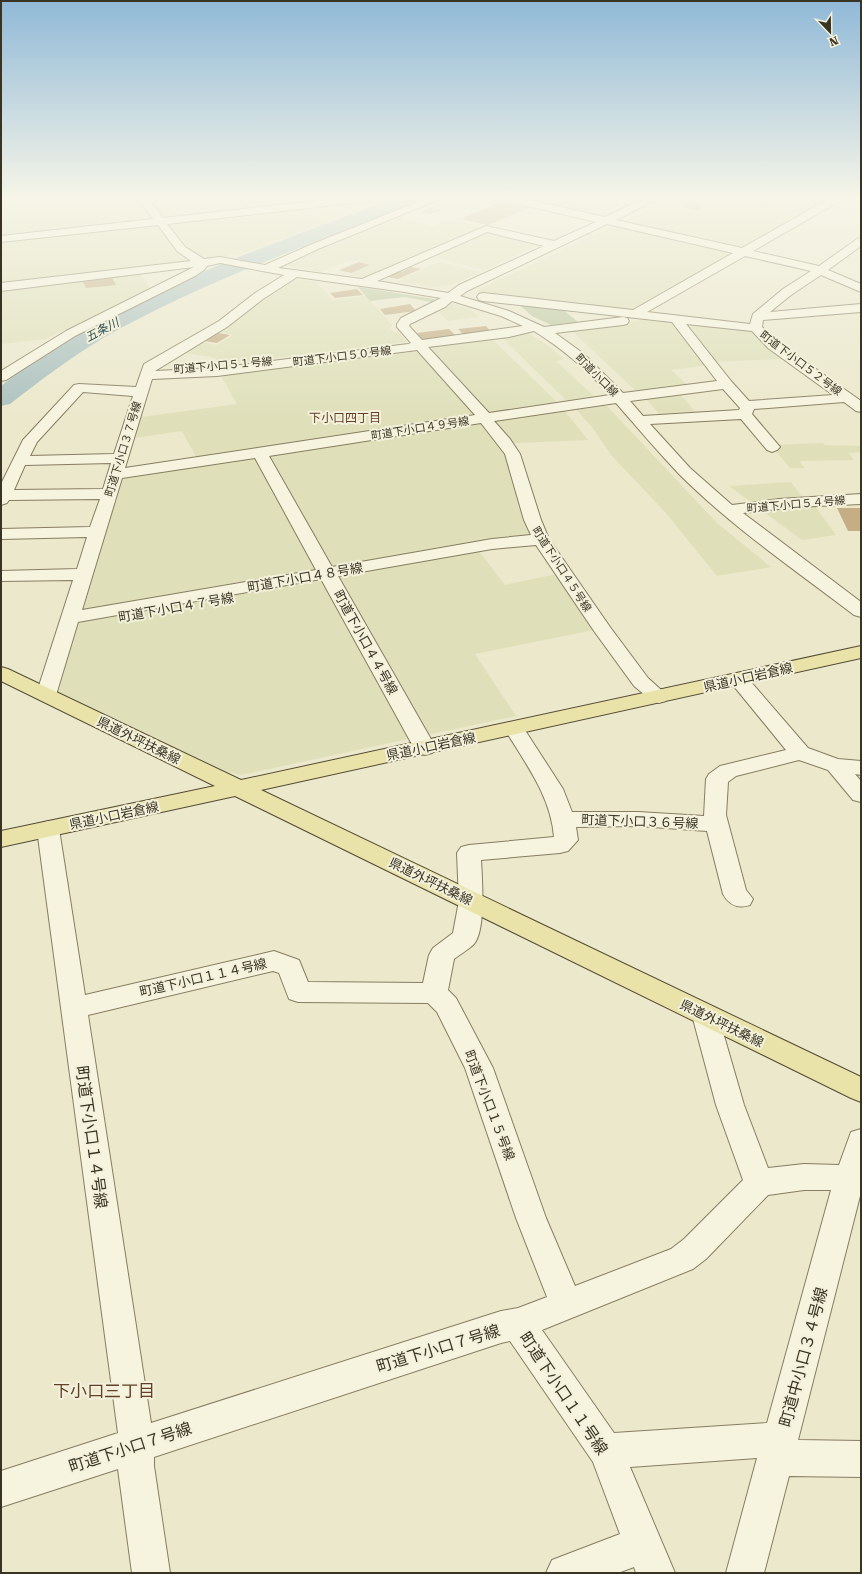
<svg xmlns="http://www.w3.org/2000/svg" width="862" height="1574" viewBox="0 0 862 1574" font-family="'Roboto Serif','Noto Sans JP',serif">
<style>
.farmland{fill:#dfe0ba}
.green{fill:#bcc9a1}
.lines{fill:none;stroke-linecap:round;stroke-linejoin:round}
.river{fill:#acc1bf;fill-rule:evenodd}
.building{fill:#c5ae86}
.minor-casing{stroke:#877d61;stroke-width:2}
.major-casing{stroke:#564b35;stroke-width:2}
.minor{fill:#f6f4df;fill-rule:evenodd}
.major{fill:#e9e3a9;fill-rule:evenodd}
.labels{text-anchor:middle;stroke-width:4;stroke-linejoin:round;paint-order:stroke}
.far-street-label{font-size:11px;fill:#393323;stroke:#f3f1db}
.far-water-label{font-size:12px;font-style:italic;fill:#345257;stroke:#f3f1db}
.far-neighbourhood-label{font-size:12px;fill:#623f27;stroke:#f3f1db}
.street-label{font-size:13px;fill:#393323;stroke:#f3f1db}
.near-street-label{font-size:16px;fill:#393323;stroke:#f3f1db}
.near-neighbourhood-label{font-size:17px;fill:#623f27;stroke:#f3f1db}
</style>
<rect width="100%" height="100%" fill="#ebe8cc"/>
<path class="farmland" d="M1,198H390L244,253L138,270L150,288L46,339L1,344Z
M450,198H496L500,199L459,216L456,212L429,207Z
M564,198H635L598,216L546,206Z
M670,198H728L737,200L741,198H818L831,201L745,250L621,222L660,203L697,210L706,206Z
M400,218L433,226L445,221L451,220L481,227L364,277L347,275L371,265L352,259L321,272L291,267L290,265L308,255Z
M616,225L737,253L636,312L479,294L477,290Z
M487,231L540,244L484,270L430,256Z
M440,262L481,272L452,285L432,287L396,281Z
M294,279L316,282L332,300L366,296L392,325L390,328L394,333L398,332L407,342L216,365V358L180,352L196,341L217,345L233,335L215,331Z
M450,303L471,309L479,317L448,321L437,310Z
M653,319L674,321L708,365L671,370L689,386L641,392L636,391L570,329Z
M680,322L750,331L784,359L711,362Z
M528,333L550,347L564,359L556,361L597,399L569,403L501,337Z
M491,338L559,404L588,440L497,444L508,460L522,517L530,536L475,546L505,585L557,574L594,630L475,654L516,716L241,775L219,770L56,691L58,689L120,479L124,476L200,464L182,431L120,440L127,419L237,404L220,374Z
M679,393L699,416L663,418L646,399Z
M602,405L607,406L717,523L771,567L717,576L665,512L611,455L592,427L576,409Z
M823,443L825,445L861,446V452L849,453L854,460L800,461L804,468H790L771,445Z
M791,482L804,500L755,505L729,486Z
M812,502L836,535L802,540L757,507Z"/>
<path class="green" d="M358,287L434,299L436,303L405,297L370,301Z
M517,303L561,308L578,322L551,325L532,316Z"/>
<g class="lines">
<path class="river" d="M395,198H422L420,202C313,243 204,281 105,337C71,357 41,380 10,404L1,406V386C15,375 29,363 45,353C152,284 276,243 395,198Z"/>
</g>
<path class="building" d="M501,202L529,208L488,225L465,220L464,217Z
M686,202L705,206L697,210L682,207L685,206L680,205Z
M431,208L443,210L430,214L420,212Z
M359,262L370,265L351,273L339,270Z
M411,267L421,269L398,279L387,277L398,271L402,272Z
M112,278L116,285L86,288L83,282Z
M357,289L363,295L335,298L330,293Z
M410,304L416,311L385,315L380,309Z
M486,326L491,332L464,335L458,329Z
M449,329L456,336L424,341L417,333Z
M218,333L230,335L217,343L204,341Z
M837,508H861V531H848Z"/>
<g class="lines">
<g class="minor-casing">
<path id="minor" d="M138,198H148L163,218L340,198H375L370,201L167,224L185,247L204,259L220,257L265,265L310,245L428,198H443L318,249L278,268L362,279L486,226L554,241L596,222L506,201L501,198H521L605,217L645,198H659L616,220L742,248L830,198H841L840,201L753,251L819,266L857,239L861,238V246L828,270L861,284V292L821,275L791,295L770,312L861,304V312L763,320L762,327L778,342L861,401V412L856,411L844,402L754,409L752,414L780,447L777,450L772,452L767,450L741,419L650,424L690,468L732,505L779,499L861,494V504L796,507L743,513L861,602V617L854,615C795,570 732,527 679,474C657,451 637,427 616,403L494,421L510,439L520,454L541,520L549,539L610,627L648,678L669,697L666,701L659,703L652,701L634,686L594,631L536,545L492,549L338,576L436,748L432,753L425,755L418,753L414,748L321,579L78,622L56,695L53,699L46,701L39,699L36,695L73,580L1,581V571L77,569L87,537L1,539V529L90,527L100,499L9,500L7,503L1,505V484L23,440L74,385L79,384L136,387L144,364L219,321L255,293L284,275L220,263L207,266L204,270L195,276L75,336L6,380L1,381V371L66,331L194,267L1,291V283L191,261L177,251L158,225L1,242V236L153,219ZM607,224L733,253L633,310L483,293L479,294L477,297L479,300L483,301L672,322L717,381L623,393L584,354L555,333L623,325L627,324L629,321L627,318L623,317L544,327L509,311L460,296L467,291ZM487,232L544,246L459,285L448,293L377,281ZM745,256L811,271L783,289L753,314L750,324L647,312ZM297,277L404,292L441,298L401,318L397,324V327L411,343L408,344L217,368L155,371L227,327L263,299ZM452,301L501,316L523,326L422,340L409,326L410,324L445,307ZM686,324L752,331L768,348L833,395L749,401L731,381ZM534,331C563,349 587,370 610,395L489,413L428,347L509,337ZM417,350L475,415L125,468L152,379L217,376ZM723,389L740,408L739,410L643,416L630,401ZM83,392L133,396L114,454L30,456L37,442ZM481,423L505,454L524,520L531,535L492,539L332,567L269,456ZM255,458L316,570L82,610L122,478ZM111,463L103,489L14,490L25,465Z
M738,673L745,675L808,748L838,759L861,761V775L855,774L861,781V802L853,800L828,770L799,760L736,776L728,782L726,815L746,890L753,899L750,905C737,909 729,905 723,894L707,831L638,826L576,827L578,840L568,851L560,853L481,860C482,878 486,930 474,944C468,950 460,954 454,959L448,990L456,998L493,1068L546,1218L575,1286L671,1249L684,1239L743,1180L716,1105L692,1015L696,1008L705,1005L714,1008L718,1015L744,1105L768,1168L804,1164L839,1165L851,1132L861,1129V1192L798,1440L861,1441V1477L789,1476L764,1573H726L757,1458L630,1467L675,1573H636L634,1567L618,1573H546L552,1560L620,1534L593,1462L510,1341L501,1343L154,1457V1466L170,1573H132L118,1469L1,1507V1471L118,1433L37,829L40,824L48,821L56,824L59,829L85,995L274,951L299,960L308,982L423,983L429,955L433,948L453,933L459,901L457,853L461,847L469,845L554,837C551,796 525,763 504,728L507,724L514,722L521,724L563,789L572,812H638L704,816L706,779L709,774L720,766L786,750L728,679L731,675ZM273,971L279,973L289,999L298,1002L428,1003L437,1012L465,1068L516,1218L547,1297L518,1308L501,1311L151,1423L88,1015ZM804,1190H831L767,1423L614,1433L542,1330L693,1269L706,1259L768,1195Z"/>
</g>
<g class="major-casing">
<path id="major" d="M861,646V658L261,790L861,1077V1102L851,1098L235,796L1,847V831L215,786L1,681V667L8,669L241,780Z"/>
</g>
<use href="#minor" class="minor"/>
<use href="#major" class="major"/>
</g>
<linearGradient id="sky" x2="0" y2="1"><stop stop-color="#90b9d8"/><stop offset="0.47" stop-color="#f6f5e8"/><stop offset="1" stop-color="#f6f5e8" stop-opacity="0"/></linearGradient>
<rect width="862" height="419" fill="url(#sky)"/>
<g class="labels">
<g class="far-street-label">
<text transform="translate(342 356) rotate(-7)" y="4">町道下小口５０号線</text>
<text transform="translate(801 363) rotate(37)" y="4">町道下小口５２号線</text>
<text transform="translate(223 365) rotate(-5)" y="4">町道下小口５１号線</text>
<text transform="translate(597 375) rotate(45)" y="4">町道小口線</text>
<text transform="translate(420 428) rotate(-9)" y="4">町道下小口４９号線</text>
<text transform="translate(123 449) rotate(-73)" y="4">町道下小口３７号線</text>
<text transform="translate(796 504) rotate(-5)" y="4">町道下小口５４号線</text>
<text transform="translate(562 569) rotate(57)" y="4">町道下小口４５号線</text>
</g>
<g class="far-water-label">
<text transform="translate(102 330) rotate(-28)" y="4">五条川</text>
</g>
<g class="far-neighbourhood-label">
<text x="345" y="422">下小口四丁目</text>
</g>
<g class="street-label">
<text transform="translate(305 577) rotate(-10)" y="5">町道下小口４８号線</text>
<text transform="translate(176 607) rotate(-10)" y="5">町道下小口４７号線</text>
<text transform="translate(366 642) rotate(61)" y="5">町道下小口４４号線</text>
<text transform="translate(748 677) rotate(-13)" y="5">県道小口岩倉線</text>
<text transform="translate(139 740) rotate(26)" y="5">県道外坪扶桑線</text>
<text transform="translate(431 746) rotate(-12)" y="5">県道小口岩倉線</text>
<text transform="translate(114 815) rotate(-12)" y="5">県道小口岩倉線</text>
<text transform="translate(640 821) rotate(2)" y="5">町道下小口３６号線</text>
<text transform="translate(431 881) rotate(26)" y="5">県道外坪扶桑線</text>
<text transform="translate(203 977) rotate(-13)" y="5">町道下小口１１４号線</text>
<text transform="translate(722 1023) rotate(26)" y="5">県道外坪扶桑線</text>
<text transform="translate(490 1105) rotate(69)" y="5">町道下小口１５号線</text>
</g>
<g class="near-street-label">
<text transform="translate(92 1137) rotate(82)" y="6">町道下小口１４号線</text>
<text transform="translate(438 1348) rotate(-17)" y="6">町道下小口７号線</text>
<text transform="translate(803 1357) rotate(-75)" y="6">町道中小口３４号線</text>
<text transform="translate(564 1393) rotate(56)" y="6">町道下小口１１号線</text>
<text transform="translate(130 1447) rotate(-18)" y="6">町道下小口７号線</text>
</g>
<g class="near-neighbourhood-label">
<text x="104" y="1397">下小口三丁目</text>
</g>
</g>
<rect width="862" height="1574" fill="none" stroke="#393323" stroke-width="4"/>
<g transform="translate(830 32) rotate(158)" stroke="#f3f1db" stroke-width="3" paint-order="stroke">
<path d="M0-3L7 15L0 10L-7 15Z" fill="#393323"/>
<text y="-6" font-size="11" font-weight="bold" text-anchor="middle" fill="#393323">N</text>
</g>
</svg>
